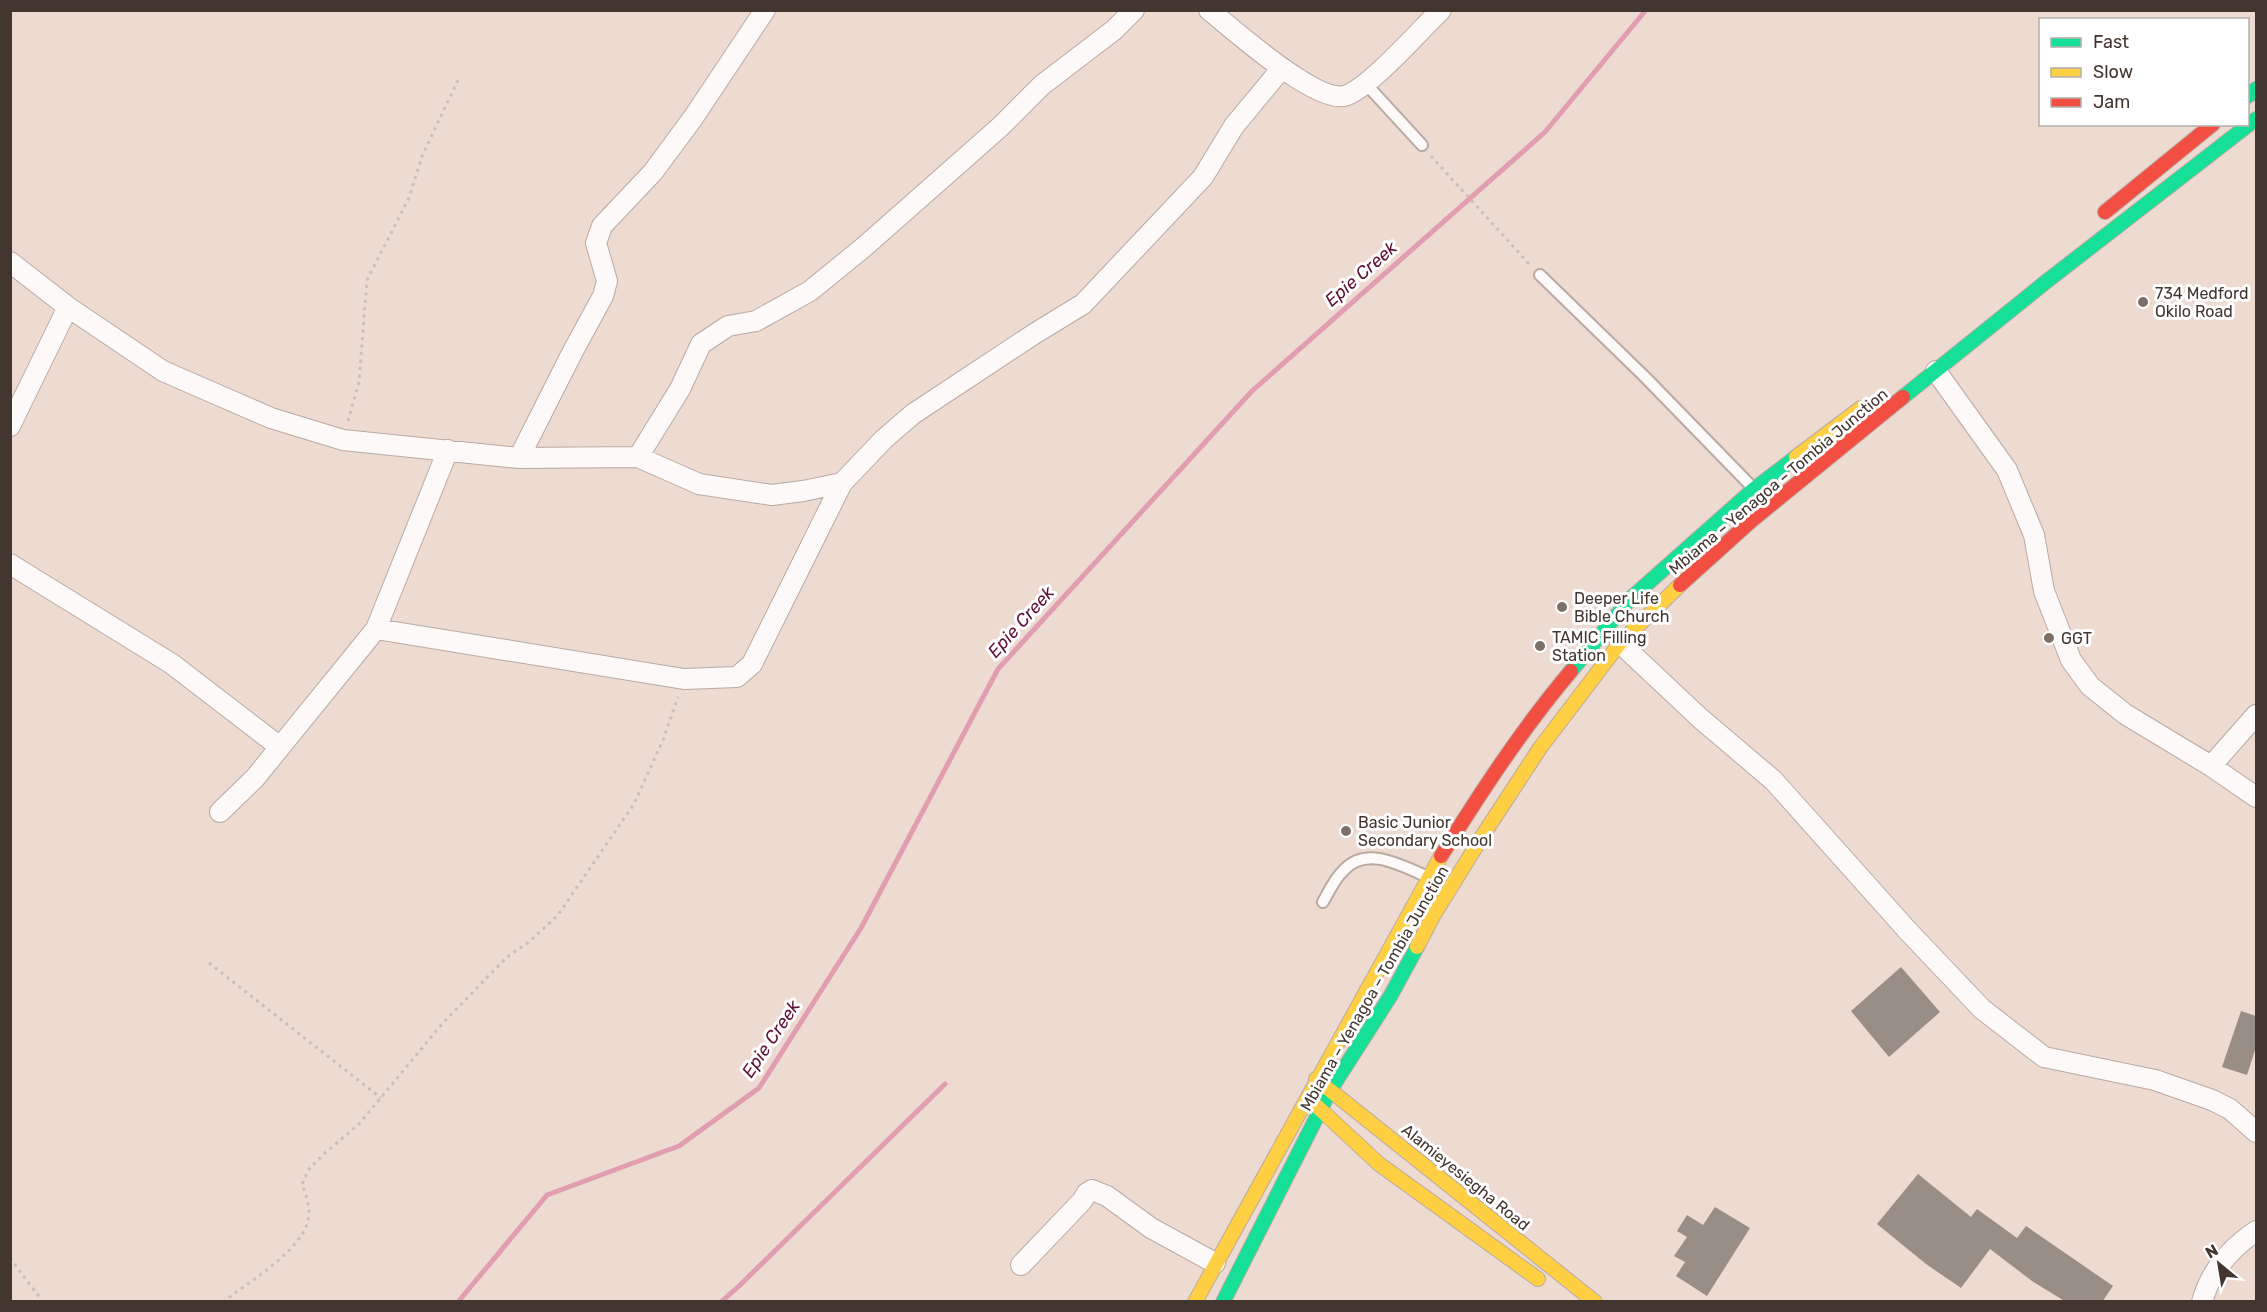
<svg xmlns="http://www.w3.org/2000/svg" width="2267" height="1312" viewBox="0 0 2267 1312" font-family="Rubik,sans-serif">
<style>
.lines{fill:none;stroke-linecap:round;stroke-linejoin:round}
.stream{stroke:#e19eb0;stroke-width:5}
.building{fill:#998e85}
.lane-casing{stroke:#b9aaa2;stroke-width:14}
.street-casing{stroke:#b9aaa2;stroke-width:22}
.fast-casing{stroke:#b9aaa2;stroke-width:16}
.slow-casing{stroke:#b9aaa2;stroke-width:16}
.jam-casing{stroke:#b9aaa2;stroke-width:16}
.path{stroke:#c6bfbb;stroke-width:3;stroke-dasharray:3 4.5;stroke-linecap:butt}
.lane{stroke:#fcf9f8;stroke-width:10}
.street{stroke:#fcf9f8;stroke-width:20}
.fast{stroke:#16e098;stroke-width:14}
.slow{stroke:#ffcf43;stroke-width:14}
.jam{stroke:#f24e42;stroke-width:14}
.poi-dot{fill:#7e6f67;stroke:#fff;stroke-width:2}
.labels{text-anchor:middle;stroke-width:6;stroke-linejoin:round;paint-order:stroke}
.poi-label{font-size:16px;fill:#43362e;stroke:#fff;text-anchor:start}
.street-label{font-size:16px;fill:#43362e;stroke:#fff}
.water-label{font-size:18px;font-style:italic;fill:#5f1134;stroke:#fff}
</style>
<rect width="100%" height="100%" fill="#eddad1"/>
<g class="lines">
<path class="stream" d="M458,1302L547,1195L679,1146L759,1088L861,928L998,669L1252,391L1545,132L1646,10
M721,1302L739,1286L945,1084"/>
</g>
<path class="building" d="M1901,967L1940,1012L1889,1057L1851,1011Z
M2241,1011L2256,1016V1047L2247,1075L2222,1067Z
M1918,1174L1971,1217L1977,1209L2017,1238L2026,1226L2113,1286L2102,1302H2066L2032,1281L1990,1249L1961,1288L1926,1264L1877,1224Z
M1715,1207L1750,1228L1707,1296L1676,1276L1685,1262L1674,1256L1687,1237L1677,1231L1687,1215L1703,1225Z"/>
<g class="lines">
<g class="lane-casing">
<path id="lane" d="M1366,84L1422,145
M1540,275L1645,377L1754,489
M1323,902C1329,891 1335,878 1344,870C1367,845 1402,866 1428,877"/>
</g>
<g class="street-casing">
<path id="street" d="M1209,10C1234,30 1314,102 1344,96C1367,91 1421,29 1441,10
M10,262L68,307L163,371L271,418L343,440L519,458L638,457L699,484L772,495L803,491L842,483
M1936,371L2007,470L2034,535L2044,591L2071,660L2090,686L2125,714L2211,766L2256,797
M10,426L68,307
M638,457L680,389L701,344L728,326L756,321L810,291L864,247L1000,127L1042,85L1114,30L1134,10
M519,458L572,353L603,296L607,281L596,243L602,226L653,172L693,118L765,10
M10,564L172,664L280,747
M376,629L684,679L737,677L752,664L842,483L884,439L913,414L1034,334L1083,304L1203,177L1234,126L1282,68
M1620,643L1701,719L1773,780L1908,931L1982,1009L2044,1057L2155,1080L2212,1100L2230,1109L2256,1132
M2211,766L2256,715
M220,812L255,778L376,629L448,450
M1021,1265L1082,1201L1087,1193L1092,1190L1107,1196L1151,1228L1215,1263
M2202,1302C2210,1272 2231,1248 2256,1231"/>
</g>
<g class="fast-casing">
<path id="fast" d="M2248,96L2256,89
M1903,397L2047,281L2256,119
M1571,671L1630,599L1754,489L1796,457
M1223,1302L1331,1089L1391,995L1417,947"/>
</g>
<g class="slow-casing">
<path id="slow" d="M1796,457L1861,408
M1417,947L1433,916L1485,832L1540,748L1620,643L1680,585
M1316,1079L1595,1302
M1308,1098L1379,1164L1538,1279
M1195,1302L1441,856"/>
</g>
<g class="jam-casing">
<path id="jam" d="M2105,212L2213,124
M1680,585L1751,521L1903,397
M1441,856C1481,792 1522,729 1571,671"/>
</g>
<path class="path" d="M1431,156L1531,266
M348,421L359,382L367,280L409,198L422,156L460,76
M209,963L381,1098
M10,1258L43,1302
M223,1302C248,1282 310,1247 309,1212C309,1202 305,1193 302,1184L309,1169L325,1153L359,1124L442,1024L507,957L529,942L558,915L634,804L663,740L678,697"/>
<use href="#lane" class="lane"/>
<use href="#street" class="street"/>
<use href="#fast" class="fast"/>
<use href="#slow" class="slow"/>
<use href="#jam" class="jam"/>
</g>
<g class="poi-dot">
<circle cx="2143" cy="302" r="6"/>
<circle cx="1562" cy="607" r="6"/>
<circle cx="2049" cy="638" r="6"/>
<circle cx="1540" cy="646" r="6"/>
<circle cx="1346" cy="831" r="6"/>
</g>
<g class="labels">
<g class="poi-label">
<text x="2155" y="299">734 Medford<tspan x="2155" dy="18">Okilo Road</tspan></text>
<text x="1574" y="604">Deeper Life<tspan x="1574" dy="18">Bible Church</tspan></text>
<text x="1552" y="643">TAMIC Filling<tspan x="1552" dy="18">Station</tspan></text>
<text x="2061" y="644">GGT</text>
<text x="1358" y="828">Basic Junior<tspan x="1358" dy="18">Secondary School</tspan></text>
</g>
<g class="street-label">
<text transform="translate(1778 481) rotate(-40)" y="6">Mbiama – Yenagoa – Tombia Junction</text>
<text transform="translate(1374 988) rotate(-60)" y="6">Mbiama – Yenagoa – Tombia Junction</text>
<text transform="translate(1466 1177) rotate(39)" y="6">Alamieyesiegha Road</text>
</g>
<g class="water-label">
<text transform="translate(1361 274) rotate(-41)" y="6">Epie Creek</text>
<text transform="translate(1021 622) rotate(-48)" y="6">Epie Creek</text>
<text transform="translate(771 1039) rotate(-56)" y="6">Epie Creek</text>
</g>
</g>
<rect width="2267" height="1312" fill="none" stroke="#43362e" stroke-width="24"/>
<rect x="2039" y="18" width="210" height="108" fill="#ffffff" stroke="#b4afab" stroke-width="1.5"/>
<rect x="2051" y="38" width="30" height="9" fill="#16e098" stroke="#b4afab" stroke-width="1.5"/>
<text x="2093" y="48" font-size="18" fill="#43362e">Fast</text>
<rect x="2051" y="68" width="30" height="9" fill="#ffcf43" stroke="#b4afab" stroke-width="1.5"/>
<text x="2093" y="78" font-size="18" fill="#43362e">Slow</text>
<rect x="2051" y="98" width="30" height="9" fill="#f24e42" stroke="#b4afab" stroke-width="1.5"/>
<text x="2093" y="108" font-size="18" fill="#43362e">Jam</text>
<g transform="translate(2219 1264) rotate(330)" stroke="#ffffff" stroke-width="4.5" paint-order="stroke">
<path d="M0-4.5L10 22L0 15L-10 22Z" fill="#43362e"/>
<text y="-9" font-size="16" font-weight="bold" text-anchor="middle" fill="#43362e">N</text>
</g>
</svg>
